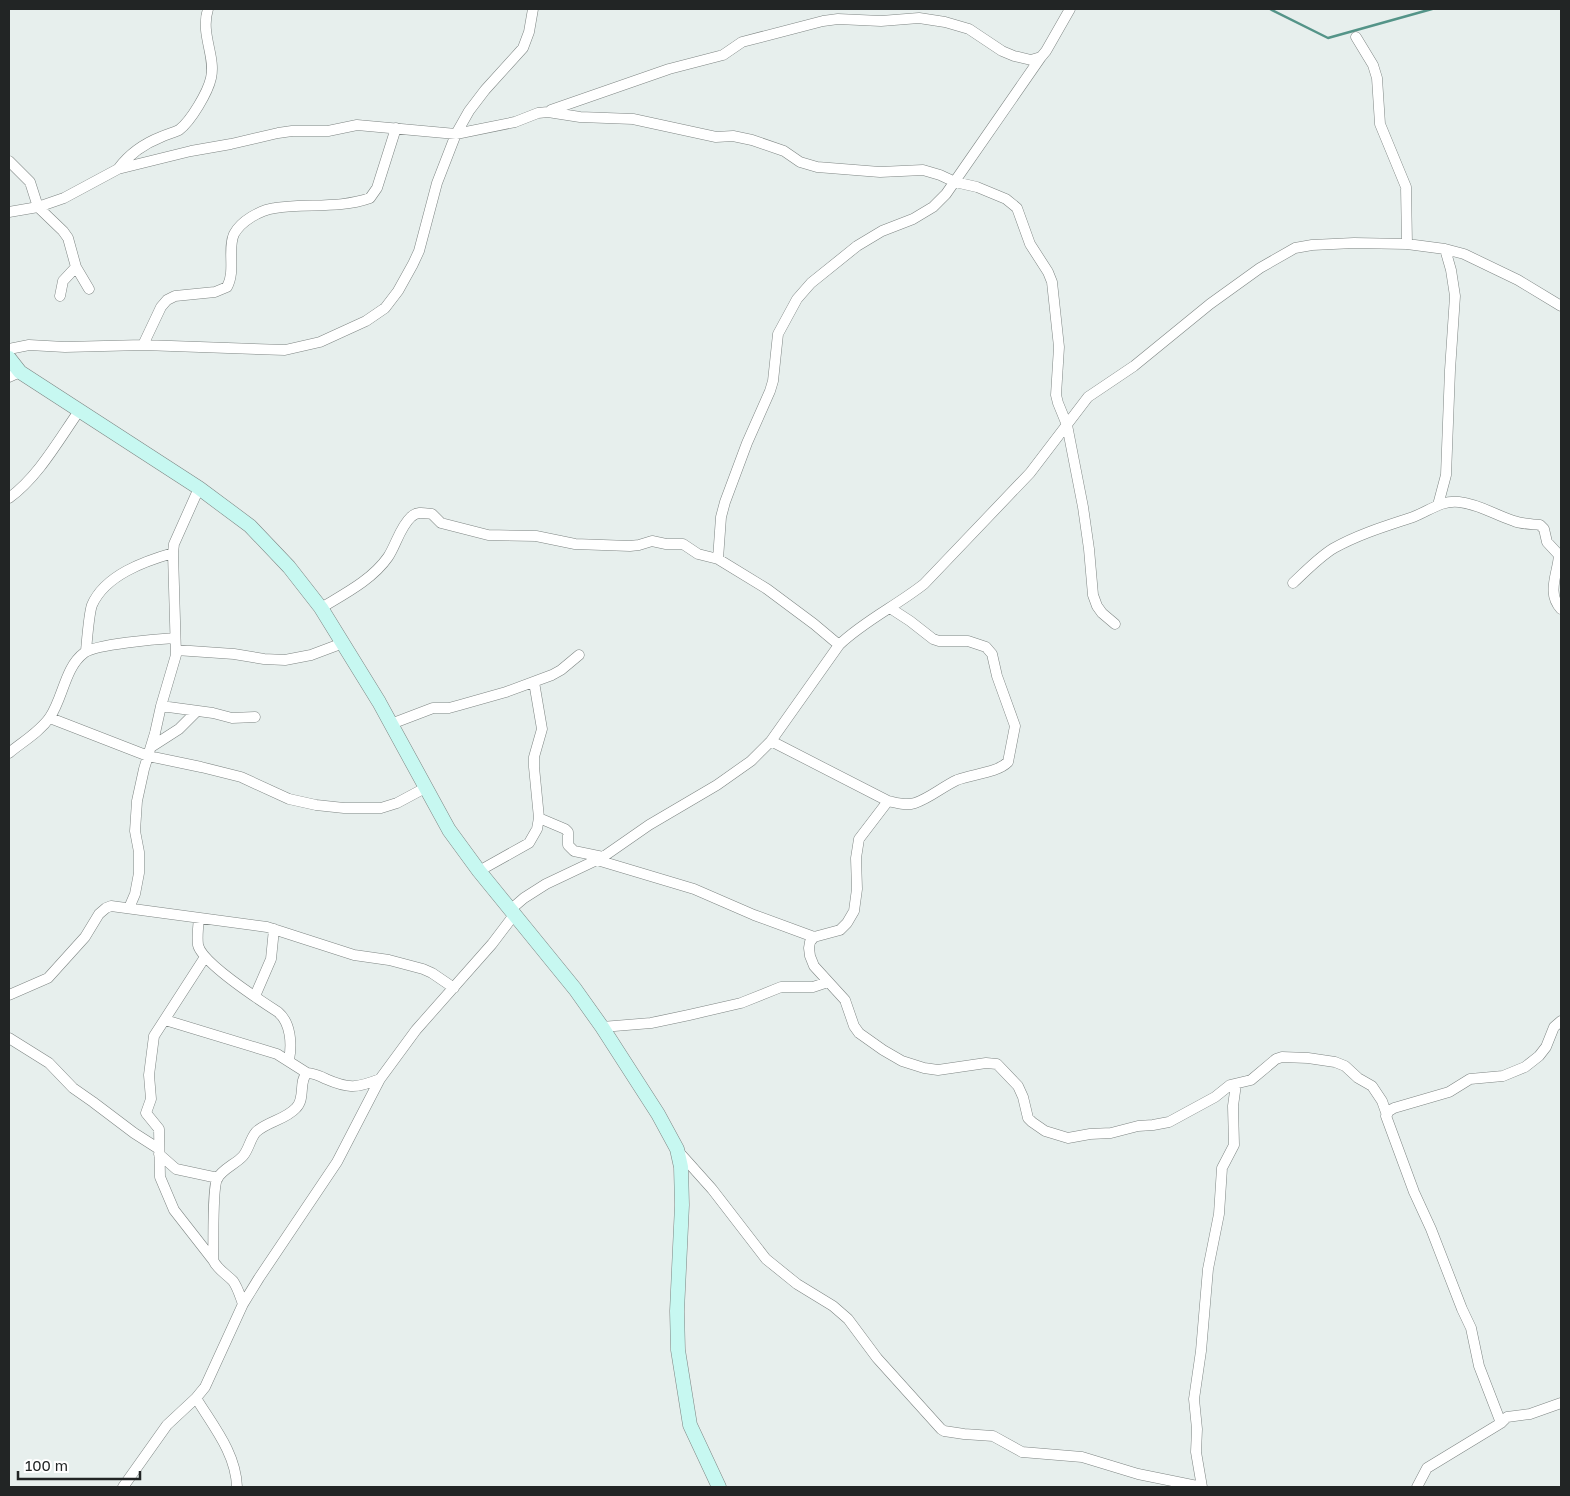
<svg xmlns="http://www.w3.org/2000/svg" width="1570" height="1496" viewBox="0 0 1570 1496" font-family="'Golos Text',sans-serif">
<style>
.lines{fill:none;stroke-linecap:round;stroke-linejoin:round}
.stream{stroke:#549488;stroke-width:2.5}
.street-casing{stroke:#7e8583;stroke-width:11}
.secondary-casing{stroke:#7e8583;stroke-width:15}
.street{stroke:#fff;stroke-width:10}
.secondary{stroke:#c7f8f1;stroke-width:14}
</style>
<rect width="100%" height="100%" fill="#e7efed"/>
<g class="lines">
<path class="stream" d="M1270,9L1328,38L1432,9"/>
<g class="street-casing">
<path id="street" d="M1356,37L1373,65L1377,78L1380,124L1406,187L1407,244
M551,110L669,69L723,55L742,42L823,21L838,19L881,21L919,18L945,22L969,29L1002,51L1014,56L1031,60L1041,57L1046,51L1070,9
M9,161L30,182L38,207L63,231L68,238L76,267L89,289
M118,169C130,153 143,144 161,137C167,134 173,133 179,130C191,121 208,92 211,78C216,56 200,34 208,9
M9,212L38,207L64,198L118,169L191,151L231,144L278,133L292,131H328L357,125L456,134L515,122L538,113L548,112L580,117L633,119L716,137L733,136L752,140L784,151L800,162L817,167L880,172L923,170L940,175L955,182L977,187L1006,199L1017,208L1030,244L1048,272L1052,282L1059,347L1056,395L1058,403L1067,425L1083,507L1089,549L1093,595L1097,606L1102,613L1115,624
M60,296L63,281L76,267
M143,345L161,307L167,300L175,296L215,292L227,287C236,271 227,249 234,234C241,221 260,210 275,208C307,203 339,209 370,198L377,188L396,128
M9,349L29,345L65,347L143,345L285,350L320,342L366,321L385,308L398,291L413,264L419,251L437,183L456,134L469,111L485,90L523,48L529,32L533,9
M9,377L20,372
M9,498C38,477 58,441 79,411
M1438,505L1446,475L1450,370L1455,296L1451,270L1445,249
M718,559L721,517L725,502L747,443L770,391L773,381L778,334L797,299L811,283L857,246L882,231L913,219L933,207L946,194L1041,57
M1293,583C1306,571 1319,557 1334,548C1359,534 1386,526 1413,517C1429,511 1441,500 1459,502C1479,504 1495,515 1514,521C1522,524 1531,524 1540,525L1544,529L1547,542L1559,555C1558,573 1546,593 1561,609
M321,608C344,594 372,580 388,557C396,545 400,527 411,517C417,511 424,513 432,514L441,523L488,535L536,536L575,544L630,546L639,545L652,541L666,544H683L698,554L718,559L767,589L814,624L839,645
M176,650L234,654L264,659L285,660L311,655L343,643
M86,651C87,640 89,613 92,605C105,575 145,561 173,553
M161,706L213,713L232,718L255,717
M50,718L148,756L201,767L241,777L289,799L316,805L344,808H381L397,803L425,788
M391,724L433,708H449L460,705L506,692L552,675L561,670L579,655
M771,741L888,801C897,803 906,806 915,803C930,798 942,787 957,780C972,774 997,773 1008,762L1015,726L997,676L992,654L986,647L968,641H939L933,639L910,621L890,608
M151,747L179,729L197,711
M9,753C22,742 40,732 50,717C63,698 65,667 84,653C95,644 159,639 175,638
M888,801L859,839L856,858L857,889L854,911L847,923L840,930L814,937L810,942L809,948L810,956L814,966L845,1000L854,1026L859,1033L883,1050L902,1061L924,1068L938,1070L986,1063L997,1064L1018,1086L1023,1097L1028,1118L1032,1122L1045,1131L1068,1138L1090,1134L1111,1133L1138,1126L1153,1125L1169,1122L1215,1097L1230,1085L1251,1080L1276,1059L1282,1057L1308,1058L1335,1062L1345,1066L1358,1078L1372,1086L1382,1101L1387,1115
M539,818L565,829L568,832V845L574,851L603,857
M597,860L694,889L754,915L814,937
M479,871L529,843L537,829L539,818L534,767V757L542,729L534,682
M129,908L135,894L139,873V852L135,831L137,801L144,769L155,733L161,706L176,655L173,553L174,544L199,488
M510,910L524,898L546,884L603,857L649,825L717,785L751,761L771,741L839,645C864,621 896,606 924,584L1030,473L1088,397L1134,366L1210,304L1260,268L1295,248L1312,245L1354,243L1407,244L1445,249L1464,254L1518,280L1561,306
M199,918C198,927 197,937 198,945C202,963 261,1001 278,1012C291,1023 292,1044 289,1060
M205,957L154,1036L149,1075L151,1099L146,1113L159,1129L160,1177L174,1210L213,1260
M9,995L48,978L85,937L99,914L106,908L111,906L267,927L354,955L389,960L423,969L432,973L454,988
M255,996L271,959L274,929
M165,1020L277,1054L307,1073
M602,1027L651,1023L689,1015L741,1003L781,987H813L828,982
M9,1038L49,1063L73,1088L93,1102L134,1133L159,1149
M678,1151L712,1189L766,1259L797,1284L833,1306L848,1319L877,1358L941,1429L944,1431L964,1434L993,1436L1022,1452L1082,1457L1138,1474L1202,1487
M159,1154L176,1169L218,1178
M243,1304C240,1296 238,1288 233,1281C226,1274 217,1269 213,1260C214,1244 212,1190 217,1179C222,1169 236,1164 243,1156C249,1149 250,1139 256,1132C268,1121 285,1120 296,1108C306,1098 298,1082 307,1073C314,1073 320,1076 326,1079C349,1089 357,1088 380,1079
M196,1398C213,1426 236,1453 237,1487
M1501,1423L1479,1366L1471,1328L1462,1309L1431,1229L1414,1192L1386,1116L1389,1111L1394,1108L1449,1092L1470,1079L1503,1076L1525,1067L1539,1056L1546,1047L1554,1027L1561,1021
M123,1487L167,1425L196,1398L205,1387L243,1304L259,1278L337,1162L380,1079L416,1030L492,944L514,915
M1202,1487L1196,1452L1197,1429L1194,1399L1201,1351L1208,1269L1219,1214L1222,1168L1234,1145L1233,1106L1236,1084
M1417,1487L1427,1468L1501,1423L1507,1417L1530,1414L1561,1403"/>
</g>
<g class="secondary-casing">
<path id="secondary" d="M9,358L20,372L199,488L250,526L289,567L321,608L379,702L449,830L479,871L575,989L602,1027L658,1114L677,1149L681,1167L682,1205L677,1311L678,1350L690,1425L719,1487"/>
</g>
<use href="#street" class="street"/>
<use href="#secondary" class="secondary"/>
</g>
<rect width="1570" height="1496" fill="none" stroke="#222525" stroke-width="20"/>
<path d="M18 1471v8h122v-8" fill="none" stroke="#222525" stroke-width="2.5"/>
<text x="25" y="1471" font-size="15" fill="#222525" stroke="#ffffff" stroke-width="4" paint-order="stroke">100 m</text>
</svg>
